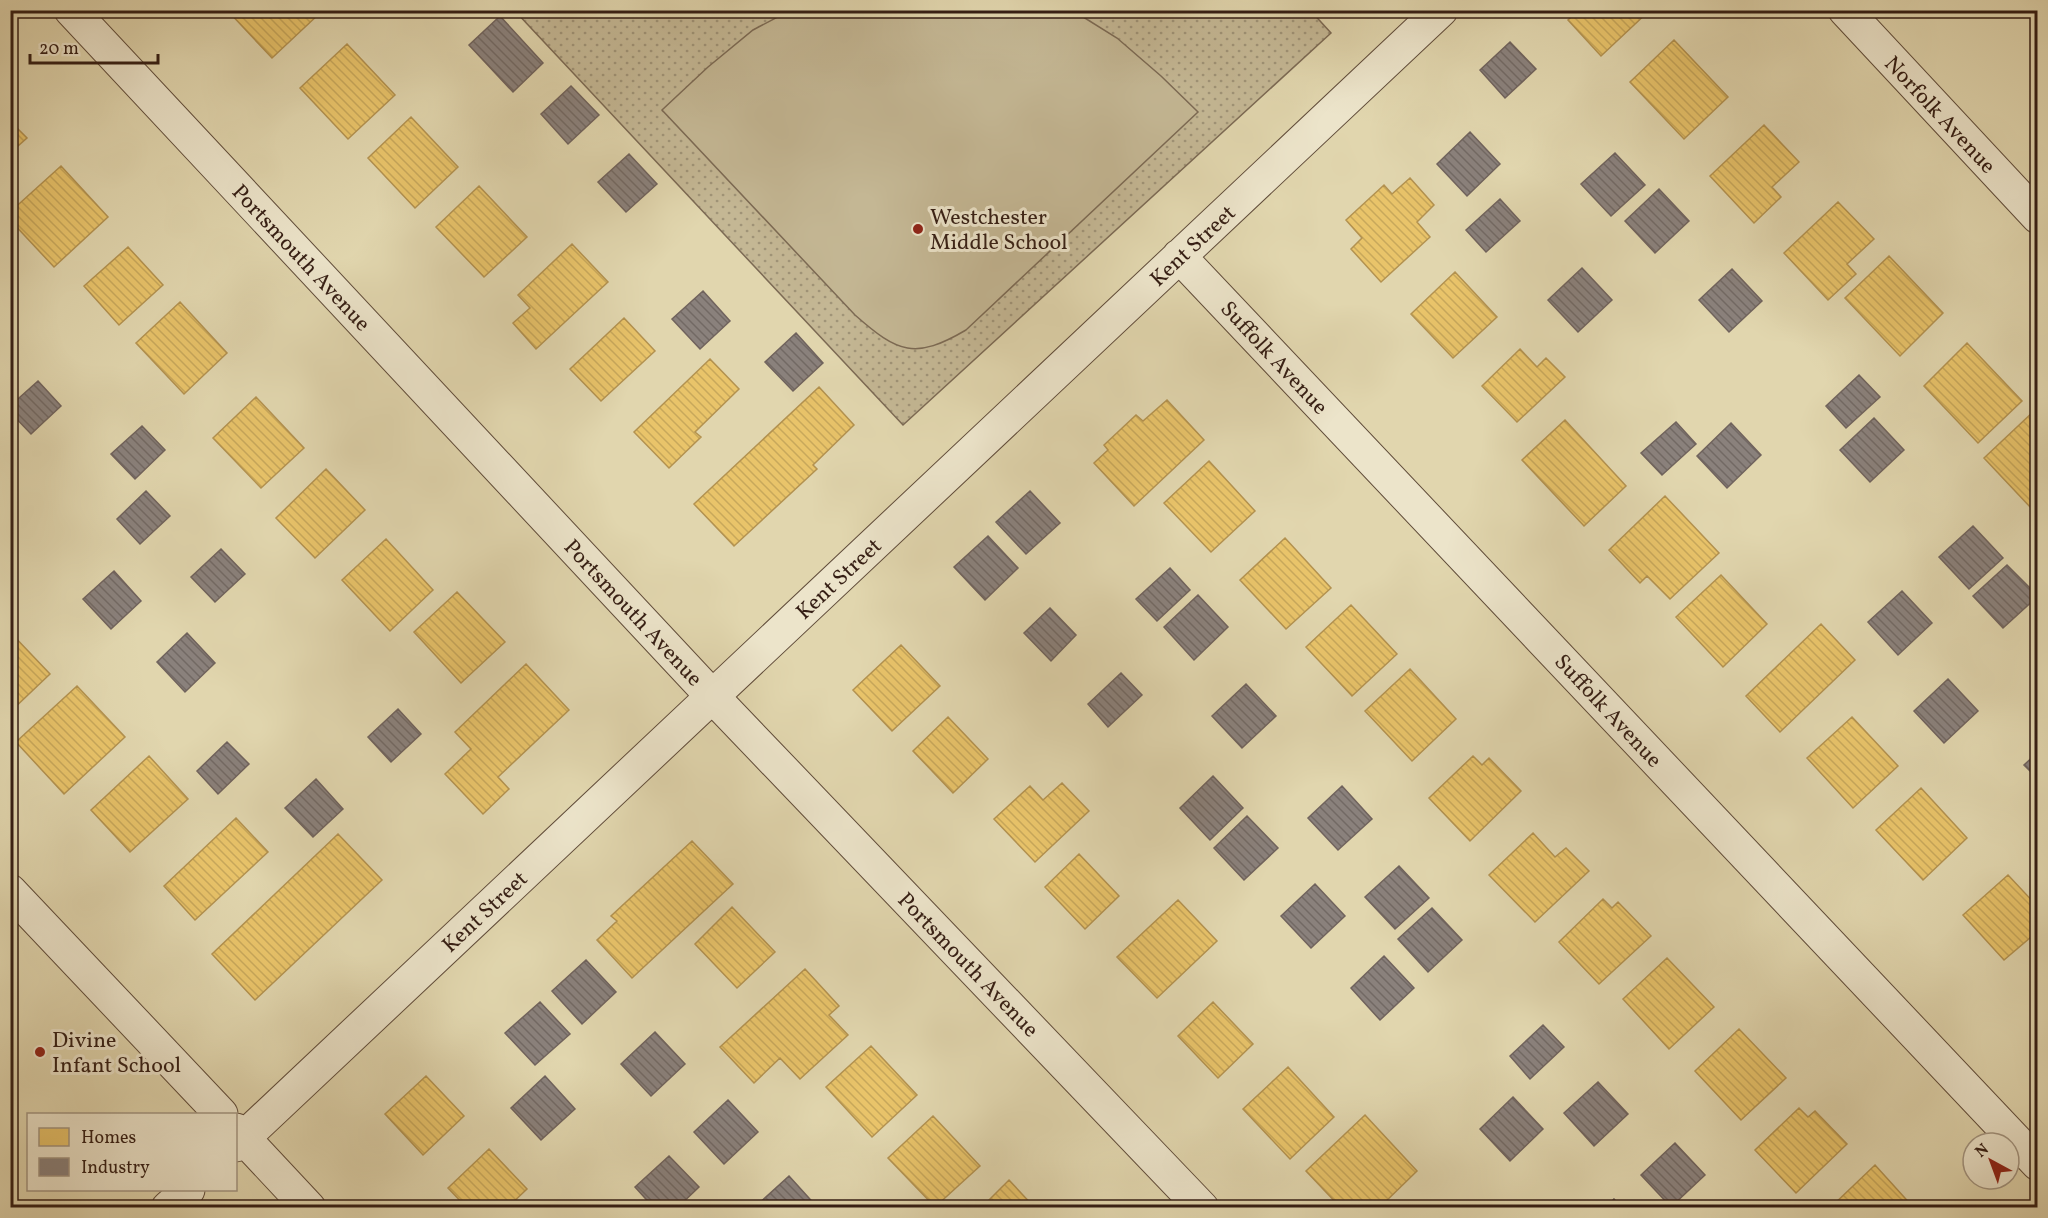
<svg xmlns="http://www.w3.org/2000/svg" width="2048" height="1218" viewBox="0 0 2048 1218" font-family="Vollkorn,serif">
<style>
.grass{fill:url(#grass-dots);stroke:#7c6a54;stroke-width:1.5}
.pitch{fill:#c4b794;stroke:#7c6a54;stroke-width:1.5}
.homes{fill:url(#homes-back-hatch);stroke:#b39250;stroke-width:1.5}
.industry{fill:url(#industry-back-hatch);stroke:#70635d;stroke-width:1.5}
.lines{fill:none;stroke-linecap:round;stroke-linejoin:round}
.minor-casing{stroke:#604c3a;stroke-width:35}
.minor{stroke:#ece4ca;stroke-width:33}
.poi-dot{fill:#8f2418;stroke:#ece4ca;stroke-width:2}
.labels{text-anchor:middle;stroke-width:6;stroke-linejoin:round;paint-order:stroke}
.street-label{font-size:22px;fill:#351e14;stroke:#ece4ca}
.poi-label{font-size:22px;fill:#351e14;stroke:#ece4ca;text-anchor:start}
</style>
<defs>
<pattern id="grass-dots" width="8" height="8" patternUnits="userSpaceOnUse" patternTransform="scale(1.5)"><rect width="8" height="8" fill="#c4b794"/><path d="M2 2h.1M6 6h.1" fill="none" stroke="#a09478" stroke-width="1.8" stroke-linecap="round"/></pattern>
<pattern id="homes-back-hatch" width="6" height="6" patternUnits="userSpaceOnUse" patternTransform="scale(1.5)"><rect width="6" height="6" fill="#e9c46a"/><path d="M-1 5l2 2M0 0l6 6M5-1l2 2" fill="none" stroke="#c8a85b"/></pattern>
<pattern id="industry-back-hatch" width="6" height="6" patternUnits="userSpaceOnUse" patternTransform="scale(1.5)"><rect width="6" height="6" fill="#8a817c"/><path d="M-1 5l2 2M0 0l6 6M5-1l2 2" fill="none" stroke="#726964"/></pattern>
</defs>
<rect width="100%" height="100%" fill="#e1d6ae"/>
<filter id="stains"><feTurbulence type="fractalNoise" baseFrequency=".00333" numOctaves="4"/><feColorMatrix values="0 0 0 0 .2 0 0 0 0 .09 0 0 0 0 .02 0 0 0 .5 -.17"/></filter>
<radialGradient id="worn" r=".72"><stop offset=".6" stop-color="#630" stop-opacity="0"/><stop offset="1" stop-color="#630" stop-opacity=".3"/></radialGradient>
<path class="grass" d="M1310,10L1331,33L903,425L515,11Z"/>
<path class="pitch" d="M1072,10L1117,38L1161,76L1198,112L966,330C915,360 898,353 855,315L662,110L708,67L753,30L789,11Z"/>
<path class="homes" d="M227,10H316L319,14L272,58Z
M1578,10H1650L1601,56L1568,20Z
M1674,40L1728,97L1684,139L1630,82Z
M347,44L395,95L348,139L300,88Z
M411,117L458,167L415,208L368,158Z
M10,121L27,138L10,153Z
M1764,125L1799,162L1772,187L1781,197L1754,223L1710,176Z
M61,166L108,217L54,267L10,220V212Z
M1410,178L1434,205L1417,222L1430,237L1381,282L1351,249L1362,238L1346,220L1384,185L1392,194Z
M479,186L527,237L484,277L436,227Z
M1838,202L1874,239L1847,264L1856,274L1828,300L1784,253Z
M572,244L608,282L536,349L513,323L530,308L518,295Z
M128,247L163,285L119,325L84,286Z
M1889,256L1943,313L1900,356L1845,298Z
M1455,272L1497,317L1453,358L1411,314Z
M180,302L227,353L184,394L136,343Z
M624,318L655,351L601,401L570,369Z
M1967,343L2022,401L1978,443L1924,386Z
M1520,349L1537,367L1546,358L1565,377L1517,422L1482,386Z
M710,359L739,389L695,432L701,437L669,468L634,432Z
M819,387L854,425L813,465L817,469L734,546L694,504Z
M256,397L304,448L261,488L213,438Z
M1167,400L1204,440L1134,506L1094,463L1108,450L1104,445L1136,415L1143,421Z
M2034,411L2038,415V504L2032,509L1984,458Z
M1565,420L1626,486L1584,526L1522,460Z
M1209,461L1255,511L1211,552L1164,503Z
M326,469L365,510L315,558L276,518Z
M1665,496L1719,553L1670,599L1647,576L1640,583L1609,550Z
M1285,538L1331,588L1286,629L1240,580Z
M386,539L433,590L390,631L342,580Z
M1721,575L1767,624L1723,667L1676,617Z
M457,592L505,642L461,683L414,632Z
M1351,605L1397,654L1352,696L1306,647Z
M1821,624L1855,660L1780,732L1746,696Z
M10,632L50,674L10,712Z
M901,645L940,686L892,731L853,690Z
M526,664L569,710L498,777L509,789L483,814L445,774L471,749L455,732Z
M1410,669L1456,719L1412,761L1365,711Z
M77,686L125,737L64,794L16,742Z
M948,717L988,759L953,793L913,751Z
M1852,717L1898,766L1853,808L1807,758Z
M149,756L188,799L130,852L91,810Z
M1473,756L1482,765L1489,758L1521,791L1470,841L1429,798Z
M1062,783L1089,811L1035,862L994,819L1030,786L1043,800Z
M1921,788L1967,838L1923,880L1876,830Z
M236,818L268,852L195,920L164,886Z
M1533,833L1555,857L1566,848L1589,871L1535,922L1489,875Z
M338,834L382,880L255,1000L212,954Z
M692,841L733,884L632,978L597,940L617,921L611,916Z
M1079,854L1119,896L1085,929L1045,887Z
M2008,875L2038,907V931L2004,960L1963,915Z
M1603,899L1612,908L1618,902L1651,936L1599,984L1559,942Z
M1178,900L1217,941L1157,998L1117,957Z
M732,907L775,952L737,988L695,944Z
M1667,958L1714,1007L1669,1049L1623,999Z
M805,969L839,1006L829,1015L848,1035L800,1079L780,1058L754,1083L720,1047Z
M1213,1002L1253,1044L1218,1078L1178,1036Z
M1739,1029L1786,1078L1741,1120L1695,1071Z
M871,1046L917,1095L872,1137L826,1087Z
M1288,1067L1334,1117L1290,1159L1243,1109Z
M426,1076L464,1116L423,1155L385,1114Z
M1799,1108L1808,1117L1815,1111L1847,1144L1796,1193L1755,1150Z
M1365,1115L1417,1171L1379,1208H1341L1306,1171Z
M933,1116L980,1166L935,1207L888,1158Z
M489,1149L527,1189L507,1208H467L448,1188Z
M1875,1165L1914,1208H1830Z
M1009,1180L1035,1208H981Z"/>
<path class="industry" d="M500,16L543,63L513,92L469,45Z
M1510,42L1536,69L1505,98L1480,70Z
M571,86L599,115L568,144L541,114Z
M1470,132L1500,164L1467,196L1437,164Z
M1615,153L1645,185L1611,216L1581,184Z
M629,154L657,184L626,212L598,182Z
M1659,189L1689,221L1655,253L1625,221Z
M1500,199L1520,221L1486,252L1466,230Z
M1582,268L1612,300L1578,332L1548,300Z
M1732,269L1762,301L1729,332L1699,300Z
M703,291L730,321L700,349L672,319Z
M796,333L823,363L793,391L765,362Z
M1859,375L1880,397L1846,428L1826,406Z
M38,381L61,406L31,434L10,412V406Z
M1874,418L1904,450L1870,482L1840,450Z
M1676,422L1696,444L1662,475L1641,453Z
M1731,423L1761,455L1727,488L1697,456Z
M142,426L165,450L135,479L111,454Z
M146,491L170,516L140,544L117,519Z
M1030,491L1060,523L1026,554L996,522Z
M1973,526L2003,558L1969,589L1939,557Z
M988,536L1018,568L985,600L954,567Z
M221,549L245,574L215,602L191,577Z
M2007,565L2038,596L2003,628L1973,596Z
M1170,568L1190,590L1157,621L1136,599Z
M114,571L141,601L111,629L83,599Z
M1902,591L1932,623L1898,655L1868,622Z
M1198,595L1228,627L1194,660L1164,627Z
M1050,608L1076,635L1051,661L1024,633Z
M187,633L215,663L185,692L157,662Z
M1121,673L1142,695L1108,727L1088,704Z
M1948,679L1978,711L1944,743L1914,711Z
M1246,684L1276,716L1242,748L1212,716Z
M398,709L421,734L391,762L368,737Z
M227,742L249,764L218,794L197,771Z
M2038,752V779L2024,765Z
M1213,776L1243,808L1210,840L1180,808Z
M316,779L343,809L313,837L285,808Z
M1342,786L1372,819L1338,850L1308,818Z
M1247,816L1278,848L1244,880L1214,848Z
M1399,866L1429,898L1395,929L1365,897Z
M1315,884L1345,916L1311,948L1281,916Z
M1432,908L1462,940L1428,972L1398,939Z
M1384,956L1414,988L1380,1020L1351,988Z
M586,960L616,992L582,1024L552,991Z
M540,1002L570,1034L535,1065L505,1033Z
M1543,1025L1564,1047L1530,1079L1510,1056Z
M655,1032L685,1064L651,1096L621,1064Z
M545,1076L575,1109L541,1140L511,1108Z
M1598,1082L1628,1114L1594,1146L1564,1113Z
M1513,1097L1543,1129L1510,1161L1480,1129Z
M728,1100L758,1132L724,1164L694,1132Z
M1675,1143L1705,1175L1671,1207L1641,1175Z
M669,1156L699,1187L677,1208H654L635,1187Z
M789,1176L818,1208L755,1207Z
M1614,1199L1622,1208H1606Z"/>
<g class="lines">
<g class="minor-casing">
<path id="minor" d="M71,10L712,696L1202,1208
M1845,10L2038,217
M1179,256L2038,1164
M10,891L221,1114
M236,1130L309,1208
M236,1145L1441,10
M168,1208L188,1190"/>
</g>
<use href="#minor" class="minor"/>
</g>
<g class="poi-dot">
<circle cx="918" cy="229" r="6"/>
<circle cx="40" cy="1052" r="6"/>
</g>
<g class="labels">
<g class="street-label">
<text transform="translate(1941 114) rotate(47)" y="8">Norfolk Avenue</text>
<text transform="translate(1192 245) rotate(-43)" y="8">Kent Street</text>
<text transform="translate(302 257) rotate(47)" y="8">Portsmouth Avenue</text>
<text transform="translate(1275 357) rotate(47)" y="8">Suffolk Avenue</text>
<text transform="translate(838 578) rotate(-43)" y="8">Kent Street</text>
<text transform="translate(634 612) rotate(47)" y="8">Portsmouth Avenue</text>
<text transform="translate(1609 710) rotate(47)" y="8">Suffolk Avenue</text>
<text transform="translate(484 911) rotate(-43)" y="8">Kent Street</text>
<text transform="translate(969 964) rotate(46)" y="8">Portsmouth Avenue</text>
</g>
<g class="poi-label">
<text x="930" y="224">Westchester<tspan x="930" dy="25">Middle School</tspan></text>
<text x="52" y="1047">Divine<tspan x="52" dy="25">Infant School</tspan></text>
</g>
</g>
<rect width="2048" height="1218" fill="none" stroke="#e1d6ae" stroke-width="36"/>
<rect x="12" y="12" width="2024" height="1194" fill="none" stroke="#351e14" stroke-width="3"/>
<rect x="18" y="18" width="2012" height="1182" fill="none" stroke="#351e14" stroke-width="1.5"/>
<rect x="27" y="1113" width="210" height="78" fill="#ece4ca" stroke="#a39581" stroke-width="1.5"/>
<rect x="39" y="1128" width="30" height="18" fill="#e9c46a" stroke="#a39581" stroke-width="1.5"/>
<text x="81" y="1143" font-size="18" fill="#351e14">Homes</text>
<rect x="39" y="1158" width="30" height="18" fill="#8a817c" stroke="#a39581" stroke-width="1.5"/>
<text x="81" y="1173" font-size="18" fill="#351e14">Industry</text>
<g transform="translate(1991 1161) rotate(319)"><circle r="28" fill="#ece4ca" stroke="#a39581" stroke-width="1.5"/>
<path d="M0-4.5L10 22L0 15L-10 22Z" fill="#8f2418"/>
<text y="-9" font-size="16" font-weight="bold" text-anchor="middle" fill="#351e14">N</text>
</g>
<path d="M30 54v9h128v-9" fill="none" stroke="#351e14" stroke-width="3"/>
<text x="39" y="54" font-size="18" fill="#351e14" stroke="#ece4ca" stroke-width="4.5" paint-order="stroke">20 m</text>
<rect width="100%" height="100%" filter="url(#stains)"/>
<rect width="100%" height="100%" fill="url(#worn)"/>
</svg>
